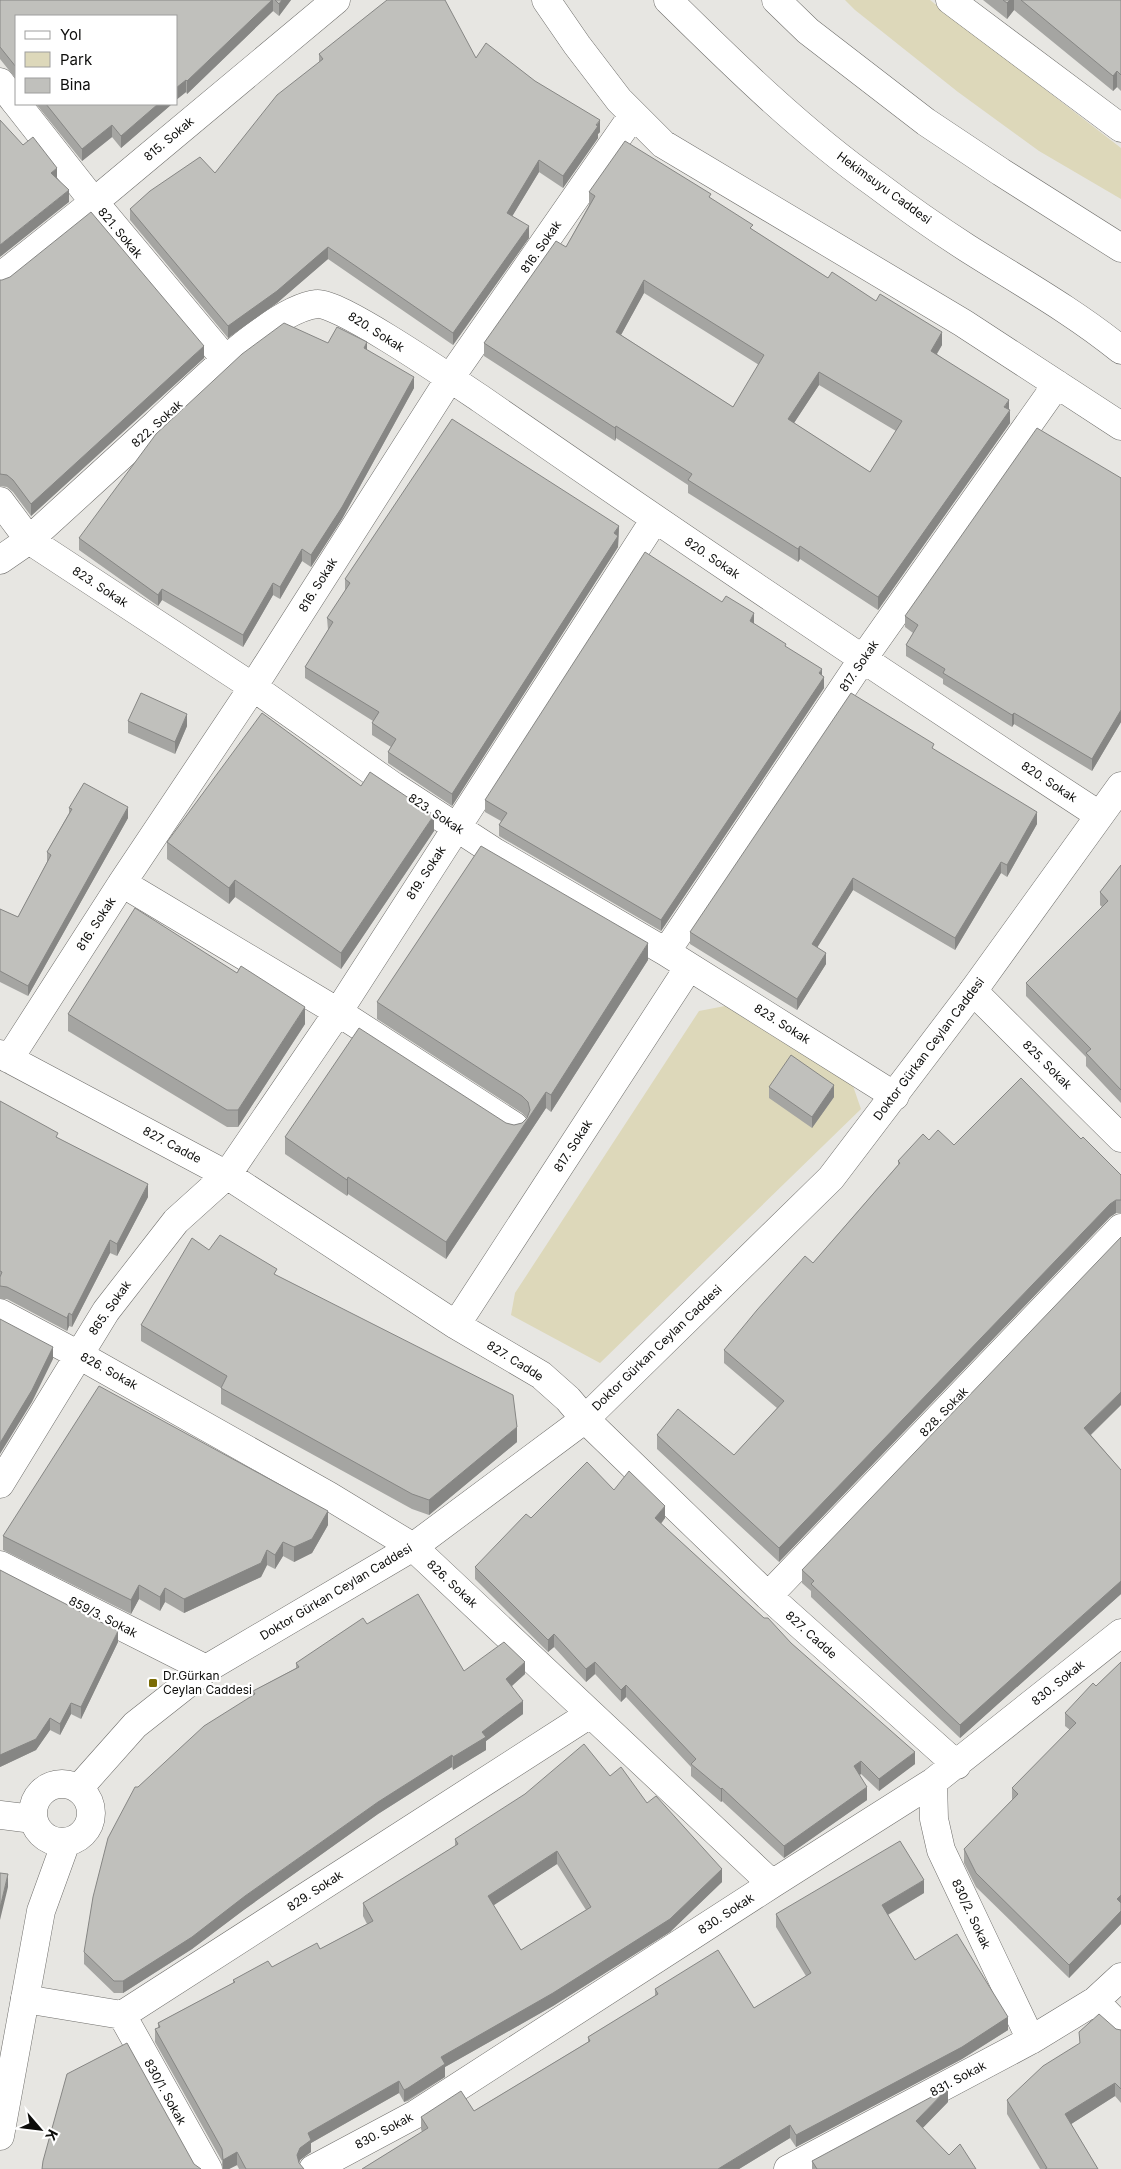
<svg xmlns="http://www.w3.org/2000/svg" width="1121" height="2169" viewBox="0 0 1121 2169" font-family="Inter,sans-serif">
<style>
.green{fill:#ddd8ba}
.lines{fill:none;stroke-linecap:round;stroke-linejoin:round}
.minor-casing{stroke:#6f6e6b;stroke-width:29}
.major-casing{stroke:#6f6e6b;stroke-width:29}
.minor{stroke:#fff;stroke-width:28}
.major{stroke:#fff;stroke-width:28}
.wall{fill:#a5a5a2;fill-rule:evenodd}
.shaded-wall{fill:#868684}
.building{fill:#c0c0bc;stroke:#868684;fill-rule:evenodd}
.poi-dot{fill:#7a6b04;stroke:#fff;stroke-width:2}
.labels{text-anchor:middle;stroke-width:4.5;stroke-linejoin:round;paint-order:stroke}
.street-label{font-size:12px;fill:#0d0d0b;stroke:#fff}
.poi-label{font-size:12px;fill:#0d0d0b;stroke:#fff;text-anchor:start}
</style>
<rect width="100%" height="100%" fill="#e7e6e2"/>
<path class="green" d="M845,0H930L1121,148V199L1039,151L958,92L855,10Z
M725,1006L853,1086L861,1109L600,1363L511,1315L515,1293L699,1011Z"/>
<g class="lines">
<g class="minor-casing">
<path id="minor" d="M546,0L577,45L619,100L663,144L963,323L1121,426
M950,0L1121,128
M0,82L16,103
M17,104L94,202L226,360
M0,277L94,202L336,0
M0,501L29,540L253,687L393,786L493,851L666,952L895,1096
M0,560L29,540C71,502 113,463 155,425C191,392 271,309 317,304C338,301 457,383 481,399C686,541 891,679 1099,815
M122,883L338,1012L514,1126
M666,952L862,660L1057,384
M973,991L1121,1138
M0,1054L227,1175L456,1325L541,1375L568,1399L585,1419L768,1596L957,1765
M9,1059L122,883L253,687L450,378L633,115
M0,1313L79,1355L329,1496L413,1547L772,1884
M456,1325L689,967
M0,1484L106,1311L176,1221L227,1175L338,1012L655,519
M0,1565L206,1669
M768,1596L1121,1228
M933,1782L934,1819L941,1850L1031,2040
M0,1815L33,1819
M25,1999L122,2015L590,1714
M1095,2001L1121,2028
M122,2015L208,2169
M313,2169L416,2114L772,1884L933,1782L1121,1633
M788,2169L1031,2040L1095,2001L1121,1977"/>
</g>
<g class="major-casing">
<path id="major" d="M668,0C734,65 801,131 877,185C906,207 936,228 967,248C1019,281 1073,311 1121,350
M776,0L808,31L926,122L1001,172L1121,248
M33 1813a29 29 0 1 1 58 0a29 29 0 1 1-58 0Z
M79,1788L135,1725L206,1669L413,1547L585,1419L831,1178L973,991L1121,786
M0,2136L41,1911L66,1842"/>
</g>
<use href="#minor" class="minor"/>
<use href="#major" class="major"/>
</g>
<path class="wall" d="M0,0H291L279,16L273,11L187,94L186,92L176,100V16H16V79L0,59Z
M983,0H1121V91L1117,87L1113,91L1014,10L1007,19Z
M319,54L476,58L600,132L598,134V138L563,188L539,172L512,216L529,238L453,345L328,259L277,303L228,338L130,220V209L215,173L319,62Z
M36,104H172L121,148L112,137L82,161Z
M589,192L711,199L753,230L828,278L942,345L937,354L1009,410L1010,423L878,610L800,559L798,562L688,493V485L616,438L615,441L484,356V343L566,247L589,205ZM644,293L759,365L733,407L621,335ZM819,385L896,431L870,472L794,423Z
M0,280L204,358L31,516L13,492L7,487L0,486Z
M328,343L367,350L414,388L342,519L311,567L302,561L280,599L273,595L243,647L162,600L158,606L79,550V538Z
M1121,478V722L1092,771L1014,724L1012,727L943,684V679L906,656V645L913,633L905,627V616Z
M619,526L618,547L452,806L388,763V752L391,747L372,735V723L373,721L305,678V667L328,630L327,618L345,591V579Z
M754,624L786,647L822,675L824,688L661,931L499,836V825L501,821L485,812V800Z
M128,721L187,726L175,754L128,733Z
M934,750L1037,824L1007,877L1001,873L955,950L853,890L817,947L826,964L797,1010L690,944V932Z
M361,786L434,831L341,969L235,897L229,904L167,859V842Z
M69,808L128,818L28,996L0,982V909L18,917L47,862V852L69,813Z
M1121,865V1103L1086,1066V1057L1026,996V983L1102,907L1100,905V892Z
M648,960L551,1112L546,1108L446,1259L348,1194L347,1196L285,1154V1137L506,1123L514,1125L522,1123L527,1118L522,1113L377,1019V1002Z
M68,1014L305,1024L238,1127H227L68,1031Z
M769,1087L834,1097L812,1128L769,1098Z
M0,1101L58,1138L148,1197L117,1256L110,1253L72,1327L69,1326L67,1331L7,1299H0Z
M1081,1139L1121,1175V1213H1116L1110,1217L779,1562L657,1449V1435L734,1455L777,1408L724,1363V1350L813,1263L898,1165V1161L929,1140L954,1145Z
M209,1250L277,1276L517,1442L429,1515L412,1509L221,1404V1388L141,1341V1325Z
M1121,1405L1091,1435L1121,1470V1594L960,1738L811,1597V1591L802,1583V1570Z
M614,1490L665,1518L661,1524L791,1643L915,1764L879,1791L861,1774L859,1775L867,1800L784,1858L722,1801L721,1802L691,1776V1767L626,1697L621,1702L595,1674L586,1682L554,1647L548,1652L475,1579V1567L531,1518Z
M328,1525L312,1553L294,1562L283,1556L275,1569L267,1565L261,1577L184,1613L165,1602L160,1611L139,1599L131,1614L3,1550V1536Z
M0,1570L118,1642L81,1719L71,1714L60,1735L50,1730L36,1750L0,1767Z
M367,1624L464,1671L525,1674L512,1686L523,1714L486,1741V1750L453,1770L452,1767L378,1814L245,1909L192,1949L123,1993H114L84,1964V1952L138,1787L253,1695V1691L296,1668V1663Z
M1121,1662V1924L1069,1978L976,1887L964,1863V1849L1012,1800V1788L1070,1730L1065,1726V1713L1096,1686Z
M610,1776L647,1803L722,1882L670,1932L553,2006L445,2067V2077L408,2101L404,2102L399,2093L311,2143V2152L300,2160L299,2163L304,2169H239L237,2165L229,2169H222V2161L155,2042V2029L158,2028V2023L233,1983V1980L272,1967L320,1949L367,1924L363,1916V1903L455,1846V1839ZM557,1864L586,1910L521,1950L493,1905Z
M924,1893L888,1915L915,1960L1008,2030L962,2059L796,2147L790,2138L739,2169H362L422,2132L421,2129V2117L474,2111L588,2042V2037L655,1996V1989L754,2008L806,1976L776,1927V1914Z
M1116,2029L1121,2030V2103L1115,2096L1071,2124L1098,2169H1040L1007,2114V2100Z
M948,2102L922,2128L949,2155L976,2169H812V2161Z"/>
<path class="shaded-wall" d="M272,0H273V11L187,94V81Z
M282,0H291L279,16V4Z
M1010,0H1014V10L1007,19V3Z
M1117,71V87L1113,91V76Z
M186,80V92L176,100V88Z
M158,104H172L121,148V136Z
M600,120V132L598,134V138L563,188V176Z
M112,125V137L82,161V149Z
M539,160V172L507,225V213Z
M57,168V180L51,173Z
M69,190V202L0,257V245Z
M529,226V238L453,345V333Z
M328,247V259L277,303L228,338V326Z
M644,280V293L616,344V332Z
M942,332V345L931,363V351Z
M367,342V354L364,348Z
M204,346V358L31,516V504Z
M819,372V385L788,432V419Z
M414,377V388L342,519L311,567V555Z
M1009,400V412L1010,410V423L878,610V597Z
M616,426V438L615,441V428Z
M619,526L618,547L452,806V794Z
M800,546V559L798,562V549Z
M302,549V561L280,599V587Z
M273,583V595L243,647V635Z
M162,589V600L158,606V595Z
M754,613V625L750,621Z
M822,669V680L824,677V688L661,931V920Z
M1121,710V722L1092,771V759Z
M1014,713V724L1012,727V715Z
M187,714V726L175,754V742Z
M128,807V818L28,996V986Z
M1037,812V824L1007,877V865Z
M434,815V831L341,969V953Z
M1001,862V873L955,950V938Z
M853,878V890L812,956V944Z
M235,880V897L229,904V888Z
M648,943V960L551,1112V1095Z
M826,953V964L797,1010V999Z
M305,1007V1024L238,1127V1110Z
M834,1085V1097L812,1128V1117Z
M546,1092V1108L446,1259V1242Z
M348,1177V1194L347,1196V1180Z
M148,1184V1197L117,1256V1244Z
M1116,1200V1213L1110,1217L779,1562V1548L1110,1204Z
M110,1240V1253L72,1327V1315Z
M69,1313V1326L67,1331V1318Z
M53,1347V1359L32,1402L0,1454V1443Z
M1121,1392V1405L1084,1441V1428Z
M517,1427V1442L429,1515V1500Z
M665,1506V1518L655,1531V1518Z
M328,1511V1525L312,1553L294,1562V1547Z
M283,1542V1556L275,1569V1555Z
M267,1550V1565L261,1577L184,1613V1599Z
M1121,1581V1594L960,1738V1725Z
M139,1585V1599L131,1614V1600Z
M165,1588V1602L160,1611V1597Z
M118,1631V1642L81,1719V1707Z
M554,1634V1647L548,1652V1640Z
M525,1662V1674L506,1691V1679Z
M595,1662V1674L586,1682V1669Z
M626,1685V1697L621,1702V1690Z
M523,1701V1714L486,1741V1750L453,1770V1757L482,1732Z
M71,1703V1714L60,1735V1724Z
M50,1718V1730L36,1750L0,1767V1755Z
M915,1752V1764L879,1791V1779Z
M452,1755V1767L378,1814L245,1909L192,1949L123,1993V1981L245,1896L378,1802Z
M861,1761V1774L854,1779V1766Z
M867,1787V1800L784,1858V1846Z
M722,1788V1801L721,1802V1789Z
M557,1851V1864L488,1909V1896Z
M722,1869V1882L670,1932L553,2006L445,2067V2077L404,2102V2090L441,2057Z
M8,1874V1887L0,1920V1908Z
M924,1880V1893L882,1918V1905Z
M1121,1895V1909L1117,1899Z
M1121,1911V1924L1069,1978V1965Z
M1008,2017V2030L962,2059L796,2147V2135Z
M399,2081V2093L311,2143V2152L300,2160L297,2168V2155L300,2148L308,2133Z
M1115,2083V2096L1065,2128V2114Z
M948,2088V2102L916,2135V2121Z
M790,2125V2138L739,2169H718Z
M237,2152V2165L229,2169H223V2160Z"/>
<path class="building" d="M0,0H272L187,81L186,80L176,88V16H16V67L0,47Z
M275,0H282L279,4Z
M387,0H445L476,58L486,43L535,81L600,120L596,125L598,126L563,176L539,160L507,213L529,226L453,333L328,247L277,291L228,326L130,209L150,191L200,157L215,173L277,95L323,59L319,54Z
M1003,0H1010L1007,3Z
M1021,0H1121V75L1117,71L1113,76Z
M46,104H158L121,136L112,125L82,149Z
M0,120L23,145L33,137L57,168L51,173L69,190L0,245Z
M625,141L711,194L709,197L753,225L750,228L828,278L832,272L876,301L880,294L942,332L931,351L1009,400L1004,407L1010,410L878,597L800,546L798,549L688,480L692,474L616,426L615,428L484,343L556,241L566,247L595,196L589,192ZM644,280L764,355L733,407L616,332ZM819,372L902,421L870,472L788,419Z
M91,212L204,346L31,504L13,480L7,475L0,474V280H2L10,277Z
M284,323L328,343L337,327L367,342L364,348L414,377L342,507L311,555L302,549L280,587L273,583L243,635L162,589L158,595L79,538L156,434L242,354Z
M452,419L619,526L614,533L618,536L452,794L388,752L396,739L372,723L379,712L305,667L333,622L327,618L350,583L345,579Z
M1037,428L1121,478V710L1092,759L1014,713L1012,715L943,673L945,669L906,645L918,625L905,616Z
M645,552L722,602L726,596L754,613L750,621L786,644L785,646L822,669L819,673L824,677L661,920L499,825L507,813L485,800Z
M141,693L187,714L175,742L128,721Z
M851,693L934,744L932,748L1037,812L1007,865L1001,862L955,938L853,878L812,944L826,953L797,999L690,932Z
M262,713L361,786L370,772L434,815L341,953L235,880L229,888L167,842Z
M84,783L128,807L28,986L0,971V909L18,917L51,855L47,852L72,809L69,808Z
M481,846L648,943L551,1095L546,1092L446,1242L348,1177L347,1180L285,1137L359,1028L506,1123L514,1125L522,1123L527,1118L530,1110L528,1102L522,1096L377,1002Z
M1121,865V1090L1086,1053L1091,1049L1026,983L1108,901L1100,892Z
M135,908L237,973L241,966L305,1007L238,1110H227L68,1014Z
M791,1055L834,1085L812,1117L769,1087Z
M1021,1078L1081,1139L1083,1137L1121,1175V1200H1116L1110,1204L779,1548L657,1435L678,1409L734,1455L784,1401L724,1350L757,1310L805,1256L813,1263L900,1163L898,1161L923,1134L929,1140L938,1130L954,1145Z
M0,1101L58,1133L56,1137L148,1184L117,1244L110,1240L72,1315L69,1313L67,1318L7,1287L0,1286V1277L2,1272L0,1271Z
M220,1235L277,1269L274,1274L513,1395L517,1427L429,1500L412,1494L221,1388L227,1376L141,1325L192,1238L209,1250Z
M1121,1237V1392L1084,1428L1121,1470V1581L960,1725L811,1584L814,1581L802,1570Z
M0,1319L53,1347L32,1390L0,1443Z
M99,1386L328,1511L312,1539L294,1547L283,1542L275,1555L267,1550L261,1563L184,1599L165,1588L160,1597L139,1585L131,1600L3,1536Z
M587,1462L614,1490L629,1471L665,1506L655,1518L764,1618H768L791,1643L915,1752L879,1779L861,1761L854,1766L867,1787L784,1846L722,1788L721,1789L691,1764L696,1759L626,1685L621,1690L595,1662L586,1669L554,1634L548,1640L475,1567L526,1514L531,1518Z
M0,1570L118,1631L81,1707L71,1703L60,1724L50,1718L36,1739L0,1755Z
M418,1594L464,1671L504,1642L525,1662L506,1679L523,1701L482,1732L486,1737L453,1757L452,1755L378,1802L245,1896L192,1937L123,1981H114L84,1952L93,1897L108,1838L135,1787H138L204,1726L255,1694L253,1691L299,1667L296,1663L363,1618L367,1624Z
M1121,1662V1895L1117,1899L1121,1903V1911L1069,1965L976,1873L964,1849L1018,1794L1012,1788L1076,1723L1065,1713L1093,1683L1096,1686Z
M584,1744L610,1776L621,1767L647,1803L656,1796L722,1869L670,1919L553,1993L441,2057L445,2064L408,2088L404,2090L399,2081L308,2133L311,2140L300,2148L297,2155L299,2163L304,2169H246L237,2152L223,2160L222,2149L155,2029L160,2027L158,2023L235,1982L233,1980L268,1961L272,1967L317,1943L320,1949L373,1921L363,1903L458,1844L455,1839L525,1794ZM557,1851L591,1907L521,1950L488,1896Z
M900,1841L924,1880L882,1905L915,1960L957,1934L1008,2017L962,2047L796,2135L790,2125L718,2169H362L428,2128L421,2117L461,2091L474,2111L590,2041L588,2037L658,1994L655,1989L718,1950L754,2008L811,1973L776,1914Z
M0,1873L8,1874L0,1908Z
M1099,2014L1116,2029L1121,2030V2089L1115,2083L1065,2114L1098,2169H1045L1047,2168L1007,2100L1043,2066L1080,2043L1079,2032Z
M127,2043L194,2164L201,2169H42L43,2161L67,2074Z
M948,2088L916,2121L949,2155L960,2144L976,2169H817L812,2161Z"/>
<rect class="poi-dot" x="148" y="1678" width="10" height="10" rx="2.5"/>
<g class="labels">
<g class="street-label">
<text transform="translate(169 139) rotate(-40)" y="4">815. Sokak</text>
<text transform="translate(884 188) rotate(36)" y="4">Hekimsuyu Caddesi</text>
<text transform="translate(120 233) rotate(50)" y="4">821. Sokak</text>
<text transform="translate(541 247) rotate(-55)" y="4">816. Sokak</text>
<text transform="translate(376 332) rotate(32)" y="4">820. Sokak</text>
<text transform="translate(157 424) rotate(-42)" y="4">822. Sokak</text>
<text transform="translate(712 558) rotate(34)" y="4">820. Sokak</text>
<text transform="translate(318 585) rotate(-58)" y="4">816. Sokak</text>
<text transform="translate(100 587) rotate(33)" y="4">823. Sokak</text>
<text transform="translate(859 666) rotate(-56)" y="4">817. Sokak</text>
<text transform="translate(1049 782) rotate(33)" y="4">820. Sokak</text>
<text transform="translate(436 814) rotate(33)" y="4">823. Sokak</text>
<text transform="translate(426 873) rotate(-57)" y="4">819. Sokak</text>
<text transform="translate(96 924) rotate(-57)" y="4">816. Sokak</text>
<text transform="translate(782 1024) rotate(32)" y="4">823. Sokak</text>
<text transform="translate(929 1049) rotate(-53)" y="4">Doktor Gürkan Ceylan Caddesi</text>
<text transform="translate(1047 1065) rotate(45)" y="4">825. Sokak</text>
<text transform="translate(172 1145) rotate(28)" y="4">827. Cadde</text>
<text transform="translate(573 1146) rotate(-57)" y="4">817. Sokak</text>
<text transform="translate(110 1308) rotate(-55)" y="4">865. Sokak</text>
<text transform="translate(657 1348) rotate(-44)" y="4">Doktor Gürkan Ceylan Caddesi</text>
<text transform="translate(515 1361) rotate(32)" y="4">827. Cadde</text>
<text transform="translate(109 1371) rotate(29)" y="4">826. Sokak</text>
<text transform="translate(944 1412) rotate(-46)" y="4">828. Sokak</text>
<text transform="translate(452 1584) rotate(43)" y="4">826. Sokak</text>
<text transform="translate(336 1592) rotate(-31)" y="4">Doktor Gürkan Ceylan Caddesi</text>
<text transform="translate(103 1617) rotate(27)" y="4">859/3. Sokak</text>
<text transform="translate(811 1635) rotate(42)" y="4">827. Cadde</text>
<text transform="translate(1058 1683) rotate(-39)" y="4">830. Sokak</text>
<text transform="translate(315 1891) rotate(-33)" y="4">829. Sokak</text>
<text transform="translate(726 1914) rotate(-33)" y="4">830. Sokak</text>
<text transform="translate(971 1914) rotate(65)" y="4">830/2. Sokak</text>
<text transform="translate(958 2079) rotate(-28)" y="4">831. Sokak</text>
<text transform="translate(165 2092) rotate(61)" y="4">830/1. Sokak</text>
<text transform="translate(384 2131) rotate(-28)" y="4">830. Sokak</text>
</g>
<g class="poi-label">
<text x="163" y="1680">Dr.Gürkan<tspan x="163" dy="14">Ceylan Caddesi</tspan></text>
</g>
</g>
<rect x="15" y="15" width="162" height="90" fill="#ffffff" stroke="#9e9e9d"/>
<rect x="25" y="31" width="25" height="8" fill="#ffffff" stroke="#9e9e9d"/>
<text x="60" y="40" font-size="15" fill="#0d0d0b">Yol</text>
<rect x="25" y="52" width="25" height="15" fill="#ddd8ba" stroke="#9e9e9d"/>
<text x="60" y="65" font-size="15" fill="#0d0d0b">Park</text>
<rect x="25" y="78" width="25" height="15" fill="#c0c0bc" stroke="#9e9e9d"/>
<text x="60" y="90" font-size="15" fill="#0d0d0b">Bina</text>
<g transform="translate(40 2129) rotate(118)" stroke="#ffffff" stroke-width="4" paint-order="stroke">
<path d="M0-4L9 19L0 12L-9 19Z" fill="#0d0d0b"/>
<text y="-8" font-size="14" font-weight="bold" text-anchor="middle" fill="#0d0d0b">K</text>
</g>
</svg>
